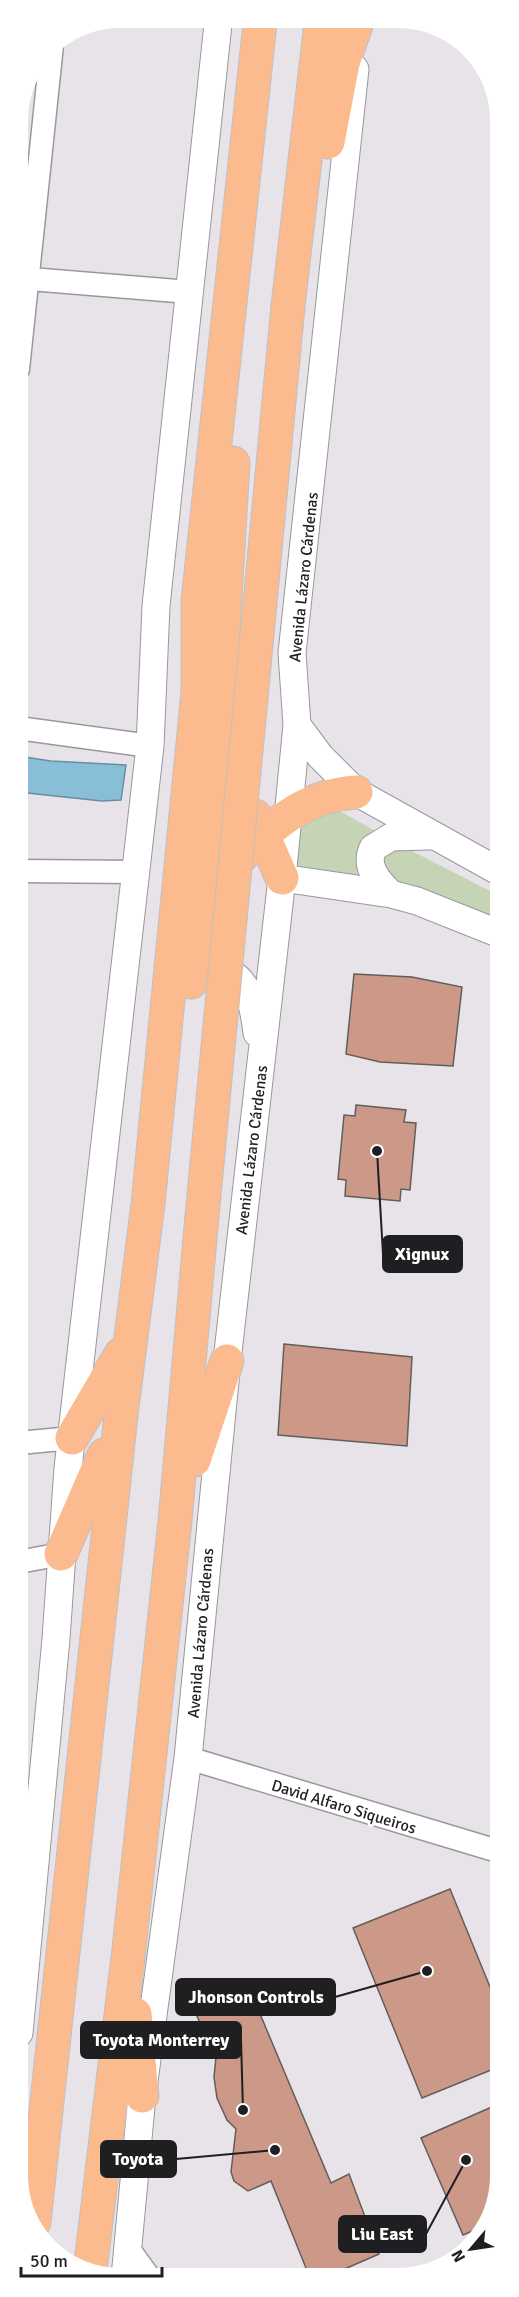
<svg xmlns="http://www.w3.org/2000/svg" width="519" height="2297" viewBox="0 0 519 2297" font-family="Signika,sans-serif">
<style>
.green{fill:#c6d4b6}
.water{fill:#89bed8;stroke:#698ea1;stroke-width:1.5}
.building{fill:#c98;stroke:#635d5b;stroke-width:1.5}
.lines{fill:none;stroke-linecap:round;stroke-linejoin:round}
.minor-casing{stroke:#9a979d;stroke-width:25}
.tertiary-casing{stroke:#9a979d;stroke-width:29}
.trunk-casing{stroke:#c0c0c1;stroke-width:35}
.minor{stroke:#fff;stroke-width:22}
.tertiary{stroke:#fff;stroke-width:27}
.trunk{stroke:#fcbb8f;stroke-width:33}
.trunk-bridge-casing{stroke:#c0c0c1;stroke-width:35;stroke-linecap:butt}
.trunk-bridge{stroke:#fcbb8f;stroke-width:33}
.labels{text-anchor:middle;stroke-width:5;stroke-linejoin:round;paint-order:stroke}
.street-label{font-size:16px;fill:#1f1e20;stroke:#fff}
.leader{fill:none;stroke:#1f1e20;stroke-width:2}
.callout-dot{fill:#1f1e20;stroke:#fff;stroke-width:2}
.callout{fill:#1f1e20;stroke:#1f1e20;stroke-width:2}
.callout-label{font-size:18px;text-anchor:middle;font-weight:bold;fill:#fff}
</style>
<rect width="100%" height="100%" fill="#e7e3e9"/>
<path class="green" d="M304,791L402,846L500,896V929L292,876Z"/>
<path class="water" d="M18,756L51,761L126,765L121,800L102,801L18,792Z"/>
<path class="building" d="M354,974L412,977L462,987L453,1066L380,1062L346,1054Z
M356,1105L406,1110L404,1122L416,1123L410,1190L401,1189L400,1201L345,1196L346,1180L338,1179L344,1115L355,1116Z
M284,1344L412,1357L407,1446L278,1435Z
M450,1889L501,2014V2066L422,2098L353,1928Z
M250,1990L331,2183L349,2174L379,2254L324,2278H310L271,2181L248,2191L234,2181L231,2172L236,2129L227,2120L217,2098L214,2077L216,2057L195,2012Z
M501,2103V2182L482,2227L463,2235L421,2138Z"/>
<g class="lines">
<g class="minor-casing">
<path id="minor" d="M18,278L189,292
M18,369L52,45
M18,728L150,746
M18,871L137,872
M19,1443L72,1438
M19,1562L61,1554
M188,1758L501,1852
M128,2248L149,2277"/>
</g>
<g class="tertiary-casing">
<path id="tertiary" d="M297,725L320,756L356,792L500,872
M282,878L391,894L417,901L500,934
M391,894C378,882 364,866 373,848L391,837L429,836
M209,971C246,964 254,1005 257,1033
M19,2033L56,1639L68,1468L150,746L156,606L218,24
M125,2277L142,2096L188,1758L227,1361L282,878L297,725L292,653L355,69"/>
</g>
<g class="trunk-casing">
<path id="trunk" d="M328,142L343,63L357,22
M288,306L321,23
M255,816L282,878
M222,876C263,835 296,796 356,792
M191,982L223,742V630L233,463
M72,1438L121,1354
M194,1460L227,1361
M61,1554L104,1455
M135,2014L142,2096
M34,2222L121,1415L148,1204L198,692V601L260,23
M90,2271L129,1949L175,1521L201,1227"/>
</g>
<use href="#minor" class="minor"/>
<use href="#tertiary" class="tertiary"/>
<use href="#trunk" class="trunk"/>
<g class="trunk-bridge-casing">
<path id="trunk-bridge" d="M201,1227L288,306"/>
</g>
<use href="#trunk-bridge" class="trunk-bridge"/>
</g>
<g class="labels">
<g class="street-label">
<text transform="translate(303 577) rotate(-84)" y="6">Avenida Lázaro Cárdenas</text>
<text transform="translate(251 1150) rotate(-83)" y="6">Avenida Lázaro Cárdenas</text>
<text transform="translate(200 1633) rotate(-85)" y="6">Avenida Lázaro Cárdenas</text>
<text transform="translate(344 1806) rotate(17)" y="6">David Alfaro Siqueiros</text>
</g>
</g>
<path d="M0 0H519V2297H0ZM120 28H398A92 92 0 0 1 490 120V2176A92 92 0 0 1 398 2268H120A92 92 0 0 1 28 2176V120A92 92 0 0 1 120 28Z" fill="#fff" fill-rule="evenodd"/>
<path class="leader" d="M377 1151L383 1254M427 1971L335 1997M243 2110L241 2040M275 2150L176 2159M466 2160L426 2234"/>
<g class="callout-dot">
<circle cx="377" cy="1151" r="6"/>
<circle cx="427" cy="1971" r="6"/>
<circle cx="243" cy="2110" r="6"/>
<circle cx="275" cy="2150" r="6"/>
<circle cx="466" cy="2160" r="6"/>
</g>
<g class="callout">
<rect x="383" y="1236" width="79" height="36" rx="6"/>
<rect x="176" y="1979" width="159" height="36" rx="6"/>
<rect x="81" y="2022" width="160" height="36" rx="6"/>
<rect x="101" y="2141" width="75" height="36" rx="6"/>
<rect x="339" y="2216" width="87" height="36" rx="6"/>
</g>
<g class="callout-label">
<text x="422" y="1260">Xignux</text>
<text x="256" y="2003">Jhonson Controls</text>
<text x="161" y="2046">Toyota Monterrey</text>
<text x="138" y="2165">Toyota</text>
<text x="382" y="2240">Liu East</text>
</g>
<g transform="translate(471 2249) rotate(241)" stroke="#ffffff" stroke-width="4.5" paint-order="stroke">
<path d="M0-4.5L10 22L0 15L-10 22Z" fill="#1f1e20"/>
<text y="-9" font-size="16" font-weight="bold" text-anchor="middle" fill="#1f1e20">N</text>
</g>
<path d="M21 2267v9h141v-9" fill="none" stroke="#1f1e20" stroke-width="3"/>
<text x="30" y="2267" font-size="18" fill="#1f1e20" stroke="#ffffff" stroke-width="4.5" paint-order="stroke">50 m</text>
</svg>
